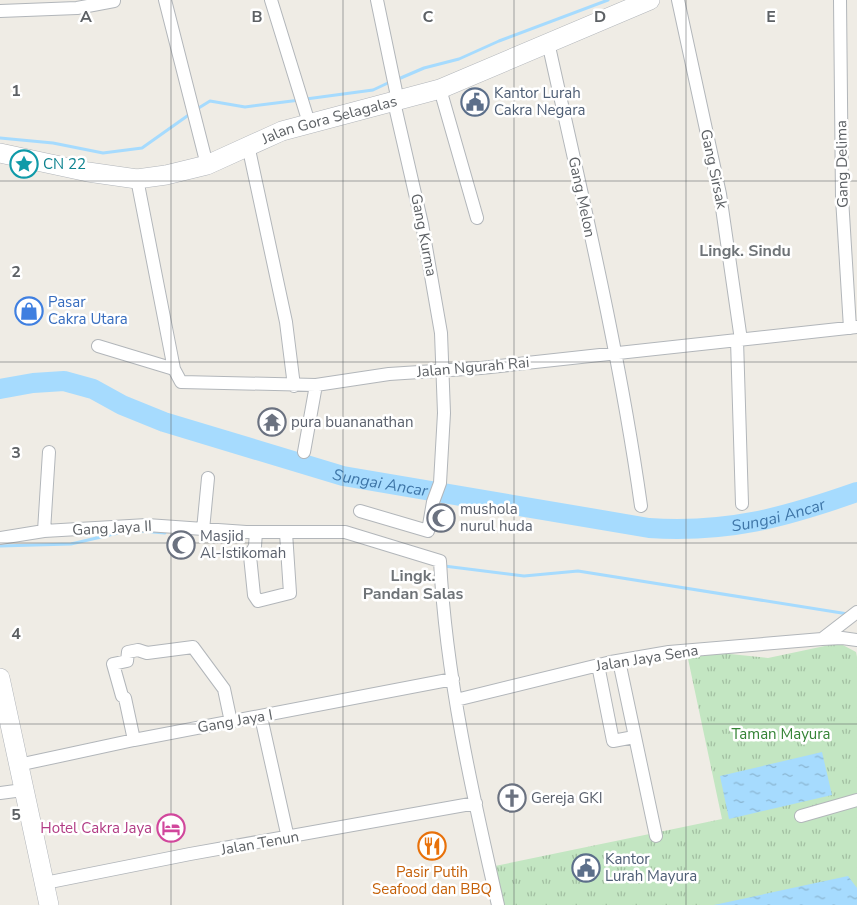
<svg xmlns="http://www.w3.org/2000/svg" width="857" height="905" viewBox="0 0 857 905" font-family="'Nunito Sans',sans-serif">
<style>
.park{fill:url(#park-tufts)}
.water{fill:url(#water-ripples)}
.lines{fill:none;stroke-linecap:round;stroke-linejoin:round}
.stream{stroke:#a6dbfe;stroke-width:3}
.river{stroke:#a6dbfe;stroke-width:20}
.street-casing{stroke:#b2b6ba;stroke-width:14}
.secondary-casing{stroke:#b1b5ba;stroke-width:20}
.street{stroke:#fff;stroke-width:12}
.secondary{stroke:#fff;stroke-width:19}
.grid{fill:none;stroke:#5d6165;stroke-width:1;stroke-opacity:0.55}
.labels{text-anchor:middle;stroke-width:5;stroke-linejoin:round;paint-order:stroke}
.service-label{font-size:15px;fill:#4e5e75;stroke:#fff;text-anchor:start}
.street-label{font-size:15px;fill:#5d6165;stroke:#fff}
.culture-label{font-size:15px;fill:#0d838f;stroke:#fff;text-anchor:start}
.shop-label{font-size:15px;fill:#366cbe;stroke:#fff;text-anchor:start}
.worship-label{font-size:15px;fill:#5b616d;stroke:#fff;text-anchor:start}
.park-label{font-size:15px;fill:#358436;stroke:#fff}
.hotel-label{font-size:15px;fill:#b23c85;stroke:#fff;text-anchor:end}
.food-label{font-size:15px;fill:#c56008;stroke:#fff}
.neighbourhood-label{font-size:16px;font-weight:bold;fill:#6e7377;stroke:#fff}
.water-label{font-size:16px;font-style:italic;fill:#3f76a8;stroke:#fff}
.grid-label{font-size:16px;text-anchor:middle;font-weight:bold;fill:#5d6165;stroke:#fff;stroke-width:5;stroke-linejoin:round;paint-order:stroke}
</style>
<defs>
<pattern id="park-tufts" width="24" height="20" patternUnits="userSpaceOnUse" patternTransform="scale(1.25)"><rect width="24" height="20" fill="#c3e6c2"/><path d="M3 7l-1-3M5 7V3M7 7l1-3M15 17l-1-3M17 17v-4M19 17l1-3" fill="none" stroke="#a2bea1"/></pattern>
<pattern id="water-ripples" width="26" height="14" patternUnits="userSpaceOnUse" patternTransform="scale(1.25)"><rect width="26" height="14" fill="#a6dbfe"/><path d="M2 4q2-2 4 0t4 0M15 11q2-2 4 0t4 0" fill="none" stroke="#8ab5d1"/></pattern>
</defs>
<rect width="100%" height="100%" fill="#efece5"/>
<path class="park" d="M839,643L856,652L857,657V905H504L495,866L722,819L687,654L711,652L768,658Z"/>
<path class="water" d="M822,752L832,795L729,819L720,776Z
M848,876L857,888V905H714Z"/>
<g class="lines">
<path class="stream" d="M396,80L424,68L459,59L499,41L608,0
M306,99L373,90L390,82
M197,109L210,101L245,107L300,100
M0,138L53,143L103,153L142,148L190,114
M141,531L165,533
M0,546L71,544L118,533
M444,566L524,576L578,571L848,614"/>
<path class="river" id="s1" d="M0,389L33,383L64,381L93,389L122,405L164,422L343,476L649,528C728,533 783,518 857,492"/>
<g class="street-casing">
<path id="street" d="M165,0L207,165
M271,0L309,123
M377,0L398,101
M678,0L720,194L741,340
M840,0L842,198L850,328
M0,11L77,8L114,1
M548,42C582,196 619,349 641,506
M440,89L477,218
M248,145L286,322L294,386
M137,179L174,369
M737,340L742,504
M98,346L174,369L181,382L316,385L389,374L481,368L857,327
M304,452L316,385
M360,511L428,531L433,502L440,483L444,413L441,333L422,224L394,102
M203,530L208,478
M44,531L49,452
M256,532L255,546L250,556L254,595L258,601L290,593L286,533
M0,538L44,531L147,525L246,532H345L440,561C446,677 472,792 498,905
M822,639L857,612
M619,661L656,836
M598,665L613,741L634,737
M456,700L611,662L669,652L822,639L842,638L857,640
M261,717L288,838
M134,740L125,698L122,696L113,664L127,661L128,652L138,650L147,653L193,647L224,689L231,722
M18,765L134,740L453,679
M0,793L23,790
M801,816L857,800
M45,883L190,854L476,803"/>
</g>
<g class="secondary-casing">
<g id="secondary">
<path id="s2" d="M0,153L88,172L137,179L166,175L207,165L282,131L440,89L650,0"/>
<path d="M0,678L49,905"/>
</g>
</g>
<use href="#street" class="street"/>
<use href="#secondary" class="secondary"/>
</g>
<path class="grid" d="M171,0V905M343,0V905M514,0V905M686,0V905M0,181H857M0,362H857M0,543H857M0,724H857"/>
<defs>
<g id="civic-ring" transform="scale(1.4375)"><circle r="9.5" fill="#fff" stroke="#5c6f8a" stroke-width="1.5"/><path d="M-.6-6.5H3V-4.5H.6V-3L4-1V1h2V6H-6V1h2V-1L-.6-3ZM-1.2 2.5V6h2.4V2.5Z" fill="#5c6f8a"/></g>
<g id="sight-ring" transform="scale(1.4375)"><circle r="9.5" fill="#fff" stroke="#0f9aa8" stroke-width="1.5"/><path d="M0-6L1.8-2.2L6-1.7L2.9 1.2L3.7 5.4L0 3.3L-3.7 5.4L-2.9 1.2L-6-1.7L-1.8-2.2Z" fill="#0f9aa8"/></g>
<g id="shop-ring" transform="scale(1.4375)"><circle r="9.5" fill="#fff" stroke="#3f7fe0" stroke-width="1.5"/><path d="M-5-2.5h2.3a2.7 3.5 0 0 1 5.4 0H5L5.5 6h-11ZM-1.5-2.5h3a1.5 2.3 0 0 0-3 0Z" fill="#3f7fe0"/></g>
<g id="temple-ring" transform="scale(1.4375)"><circle r="9.5" fill="#fff" stroke="#6b7280" stroke-width="1.5"/><path d="M0-6L5-2H3V0L6.5 2.5H4V6H1.5V3h-3V6H-4V2.5H-6.5L-3 0V-2H-5Z" fill="#6b7280"/></g>
<g id="mosque-ring" transform="scale(1.4375)"><circle r="9.5" fill="#fff" stroke="#6b7280" stroke-width="1.5"/><path d="M3.5-4.9A6 6 0 1 0 3.5 4.9A5 5 0 1 1 3.5-4.9Z" fill="#6b7280"/></g>
<g id="church-ring" transform="scale(1.4375)"><circle r="9.5" fill="#fff" stroke="#6b7280" stroke-width="1.5"/><path d="M-1.2-6h2.4v3.5h3.3v2.4h-3.3V6h-2.4V-.1h-3.3v-2.4h3.3Z" fill="#6b7280"/></g>
<g id="hotel-ring" transform="scale(1.4375)"><circle r="9.5" fill="#fff" stroke="#d1479c" stroke-width="1.5"/><path d="M-6-4.5h1.5V1H6V5H4.5V3h-9V5H-6ZM-4 0a1.8 1.8 0 1 1 3.6 0ZM.5 0V-2.5h3Q6-2.5 6 0Z" fill="#d1479c"/></g>
<g id="restaurant-ring" transform="scale(1.4375)"><circle r="9.5" fill="#fff" stroke="#e8710a" stroke-width="1.5"/><path d="M-5-6h1v4h1v-4h1v4h1v-4h1v5L-1.5 .5V6h-2V.5L-5-1ZM5-6V6H3V1.5H1.5Q1.5-4 5-6Z" fill="#e8710a"/></g>
</defs>
<g fill-rule="evenodd">
<use href="#civic-ring" x="475" y="102"/>
<use href="#sight-ring" x="24" y="164"/>
<use href="#shop-ring" x="29" y="311"/>
<use href="#temple-ring" x="272" y="422"/>
<use href="#mosque-ring" x="441" y="518"/>
<use href="#mosque-ring" x="181" y="545"/>
<use href="#church-ring" x="512" y="798"/>
<use href="#hotel-ring" x="171" y="828"/>
<use href="#restaurant-ring" x="432" y="846"/>
<use href="#civic-ring" x="586" y="868"/>
</g>
<g class="labels">
<g class="service-label">
<text x="494" y="98">Kantor Lurah<tspan x="494" dy="17">Cakra Negara</tspan></text>
<text x="605" y="864">Kantor<tspan x="605" dy="17">Lurah Mayura</tspan></text>
</g>
<g class="street-label">
<text dy="5" stroke="none"><textPath href="#s2" startOffset="342">Jalan Gora Selagalas</textPath></text>
<text transform="translate(842 164) rotate(-91)" y="5">Gang Delima</text>
<text transform="translate(714 169) rotate(78)" y="5">Gang Sirsak</text>
<text transform="translate(582 197) rotate(78)" y="5">Gang Melon</text>
<text transform="translate(424 235) rotate(79)" y="5">Gang Kurma</text>
<text transform="translate(473 367) rotate(-5)" y="5">Jalan Ngurah Rai</text>
<text transform="translate(112 528) rotate(-3)" y="5">Gang Jaya II</text>
<text transform="translate(647 658) rotate(-9)" y="5">Jalan Jaya Sena</text>
<text transform="translate(235 721) rotate(-10)" y="5">Gang Jaya I</text>
<text transform="translate(260 843) rotate(-10)" y="5">Jalan Tenun</text>
</g>
<g class="culture-label">
<text x="43" y="169">CN 22</text>
</g>
<g class="shop-label">
<text x="48" y="307">Pasar<tspan x="48" dy="17">Cakra Utara</tspan></text>
</g>
<g class="worship-label">
<text x="291" y="427">pura buananathan</text>
<text x="460" y="514">mushola<tspan x="460" dy="17">nurul huda</tspan></text>
<text x="200" y="541">Masjid<tspan x="200" dy="17">Al-Istikomah</tspan></text>
<text x="531" y="803">Gereja GKI</text>
</g>
<g class="park-label">
<text x="781" y="739">Taman Mayura</text>
</g>
<g class="hotel-label">
<text x="152" y="833">Hotel Cakra Jaya</text>
</g>
<g class="food-label">
<text x="432" y="877">Pasir Putih<tspan x="432" dy="17">Seafood dan BBQ</tspan></text>
</g>
<g class="neighbourhood-label">
<text x="745" y="256">Lingk. Sindu</text>
<text x="413" y="581">Lingk.<tspan x="413" dy="18">Pandan Salas</tspan></text>
</g>
<g class="water-label">
<text dy="6" stroke="none"><textPath href="#s1" startOffset="398">Sungai Ancar</textPath></text>
<text dy="6" stroke="none"><textPath href="#s1" startOffset="801">Sungai Ancar</textPath></text>
</g>
</g>
<g class="grid-label">
<text x="86" y="22">A</text>
<text x="257" y="22">B</text>
<text x="428" y="22">C</text>
<text x="600" y="22">D</text>
<text x="771" y="22">E</text>
<text x="16" y="96">1</text>
<text x="16" y="277">2</text>
<text x="16" y="458">3</text>
<text x="16" y="639">4</text>
<text x="16" y="820">5</text>
</g>
</svg>
